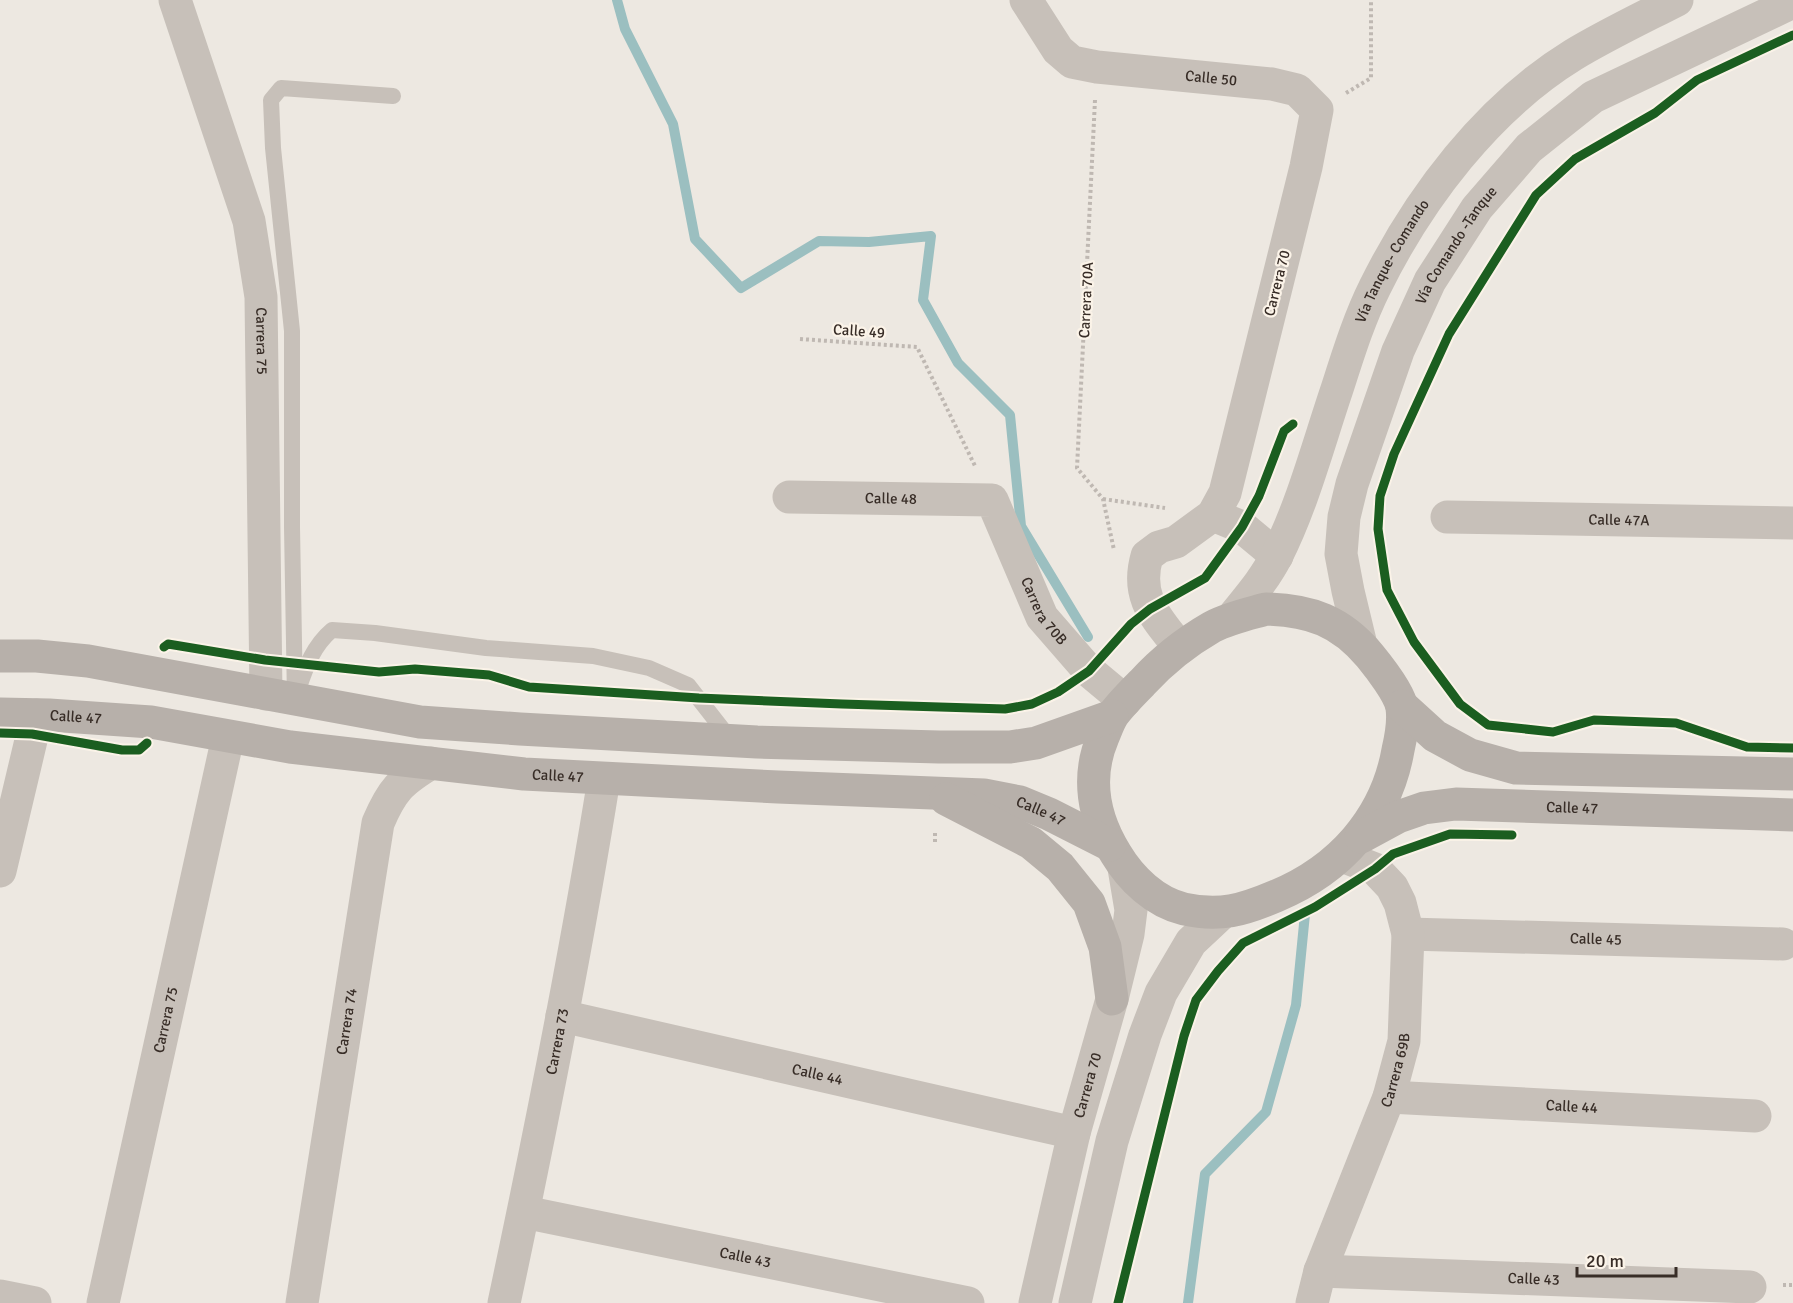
<svg xmlns="http://www.w3.org/2000/svg" width="1793" height="1303" viewBox="0 0 1793 1303" font-family="Signika,sans-serif">
<style>
.lines{fill:none;stroke-linecap:round;stroke-linejoin:round}
.stream{stroke:#9bbfc0;stroke-width:10}
.path{stroke:#bfb8b2;stroke-width:4;stroke-dasharray:3 3;stroke-linecap:butt}
.service{stroke:#c7c0b9;stroke-width:16}
.minor{stroke:#c7c0b9;stroke-width:33}
.tertiary{stroke:#c7c0b9;stroke-width:33}
.secondary{stroke:#b7b0aa;stroke-width:33}
.cycleway-casing{stroke:#fbf3e8;stroke-width:13}
.cycleway{stroke:#1b5e20;stroke-width:9}
.labels{text-anchor:middle;stroke-width:4.5;stroke-linejoin:round;paint-order:stroke}
.street-label{font-size:15px;fill:#382d27;stroke:#fbf3e8}
</style>
<rect width="100%" height="100%" fill="#ede8e1"/>
<g class="lines">
<path class="stream" d="M617,0L625,29L673,124L695,239L741,288L819,241L869,242L931,236L923,300L958,363L1010,415L1021,526L1088,637
M1188,1303L1205,1174L1266,1112L1296,1005L1305,914"/>
<path class="path" d="M1346,93L1371,78V0
M1095,100L1077,468L1103,499L1114,550
M800,339L917,347L976,468
M1103,499L1165,508
M935,842V830
M1783,1285H1793"/>
<path class="service" d="M298,690C306,667 313,646 332,630L375,633L486,648L593,656L649,668L688,685L731,740
M295,700L292,527V331L273,148L271,100L281,88L393,96"/>
<g class="minor">
<path id="s1" d="M175,0L249,221L261,297L266,694"/>
<path id="s2" d="M1026,0L1058,50L1072,62L1097,67L1272,84L1297,90L1317,110L1306,167L1225,493L1213,515L1176,542L1159,547L1147,556C1135,598 1156,617 1180,648"/>
<path id="s3" d="M789,497L992,500L1042,617L1089,671L1125,701"/>
<path d="M1213,515L1242,527L1277,556"/>
<path id="s4" d="M1447,517L1793,523"/>
<path d="M0,871L37,715"/>
<path id="s5" d="M1408,934L1783,944"/>
<path id="s6" d="M562,1016L1074,1133"/>
<path id="s7" d="M1389,1097L1755,1116"/>
<path id="s8" d="M524,1212L968,1303"/>
<path id="s9" d="M1320,1271L1750,1287"/>
<path d="M0,1296L35,1303"/>
<path id="s10" d="M103,1303L228,737"/>
<path id="s11" d="M302,1303L378,823C392,790 400,782 431,763"/>
<path id="s12" d="M504,1303C541,1129 576,954 604,779"/>
<path id="s13" d="M1312,1303L1320,1271L1389,1097L1404,1041L1408,934L1400,903L1392,887L1375,869L1342,856"/>
</g>
<g class="tertiary">
<path id="s14" d="M1232,618C1248,598 1265,579 1277,555C1302,506 1319,442 1337,389C1348,355 1359,319 1375,287C1419,198 1487,108 1573,55C1606,35 1642,18 1677,0"/>
<path id="s15" d="M1361,645L1348,591L1341,554L1344,517L1352,484L1398,351L1430,281L1477,208L1529,148L1593,97L1793,2"/>
<path id="s16" d="M1035,1303L1074,1133L1112,999L1128,934L1131,910L1124,868"/>
<path d="M1075,1303L1112,1141L1145,1035L1161,993L1191,942L1222,913"/>
</g>
<g class="secondary">
<path d="M1266,609C1310,610 1341,621 1370,656C1379,667 1400,694 1402,708C1404,722 1401,737 1398,750C1386,819 1339,870 1276,896C1243,910 1220,917 1184,909C1155,902 1131,879 1116,854C1093,817 1086,777 1103,737C1106,730 1109,721 1113,715C1121,704 1132,693 1142,683C1162,661 1186,642 1212,627C1229,618 1248,614 1266,609Z"/>
<path d="M0,656H37L88,661L420,722L520,729L757,742L939,747H1010L1036,743L1112,716"/>
<path d="M1402,706L1435,736L1470,755L1516,768L1793,774"/>
<path id="s17" d="M0,714L49,715L151,722L290,747L524,774L778,787L984,795L1020,802L1049,814L1110,845"/>
<path d="M946,799L1031,843L1060,867L1089,903L1105,947L1112,999"/>
<path id="s18" d="M1361,837L1398,817L1424,808L1456,804L1793,815"/>
</g>
<g class="cycleway-casing">
<path id="cycleway" d="M1793,35L1697,80L1655,113L1575,159L1536,195L1449,334L1394,454L1380,496L1378,529L1387,590L1414,642L1460,704L1488,725L1553,732L1594,720L1676,723L1747,747L1793,748
M164,647L168,644L265,660L379,672L415,669L489,675L529,687L699,698L842,704L1005,709L1032,704L1058,692L1089,671L1131,624L1150,609L1205,578L1242,527L1259,496L1284,431L1293,424
M0,733L32,734L122,750H139L147,743
M1118,1303L1184,1036L1196,1000L1218,971L1243,943L1315,907L1375,869L1393,854L1450,834L1512,835"/>
</g>
<use href="#cycleway" class="cycleway"/>
</g>
<g class="labels">
<g class="street-label">
<text dy="5" stroke="none"><textPath href="#s2" startOffset="218">Calle 50</textPath></text>
<text dy="5" stroke="none"><textPath href="#s15" startOffset="426">Vía Comando -Tanque</textPath></text>
<text dy="5" stroke="none"><textPath href="#s14" startOffset="394">Vía Tanque- Comando</textPath></text>
<text transform="translate(1277 283) rotate(-76)" y="5">Carrera 70</text>
<text transform="translate(1086 300) rotate(-87)" y="5">Carrera 70A</text>
<text transform="translate(859 331) rotate(4)" y="5">Calle 49</text>
<text dy="5" stroke="none"><textPath href="#s1" startOffset="354">Carrera 75</textPath></text>
<text dy="5" stroke="none"><textPath href="#s3" startOffset="102">Calle 48</textPath></text>
<text dy="5" stroke="none"><textPath href="#s4" startOffset="172">Calle 47A</textPath></text>
<text dy="5" stroke="none"><textPath href="#s3" startOffset="326">Carrera 70B</textPath></text>
<text dy="5" stroke="none"><textPath href="#s17" startOffset="76">Calle 47</textPath></text>
<text dy="5" stroke="none"><textPath href="#s17" startOffset="562">Calle 47</textPath></text>
<text dy="5" stroke="none"><textPath href="#s18" startOffset="218">Calle 47</textPath></text>
<text dy="5" stroke="none"><textPath href="#s17" startOffset="1048">Calle 47</textPath></text>
<text dy="5" stroke="none"><textPath href="#s5" startOffset="188">Calle 45</textPath></text>
<text dy="5" stroke="none"><textPath href="#s10" startOffset="290">Carrera 75</textPath></text>
<text dy="5" stroke="none"><textPath href="#s11" startOffset="285">Carrera 74</textPath></text>
<text dy="5" stroke="none"><textPath href="#s12" startOffset="267">Carrera 73</textPath></text>
<text dy="5" stroke="none"><textPath href="#s13" startOffset="248">Carrera 69B</textPath></text>
<text dy="5" stroke="none"><textPath href="#s6" startOffset="262">Calle 44</textPath></text>
<text dy="5" stroke="none"><textPath href="#s16" startOffset="224">Carrera 70</textPath></text>
<text dy="5" stroke="none"><textPath href="#s7" startOffset="183">Calle 44</textPath></text>
<text dy="5" stroke="none"><textPath href="#s8" startOffset="226">Calle 43</textPath></text>
<text dy="5" stroke="none"><textPath href="#s9" startOffset="214">Calle 43</textPath></text>
</g>
</g>
<path d="M1577 1267v9h99v-9" fill="none" stroke="#382d27" stroke-width="3"/>
<text x="1586" y="1267" font-size="18" fill="#382d27" stroke="#fbf3e8" stroke-width="4.5" paint-order="stroke">20 m</text>
</svg>
